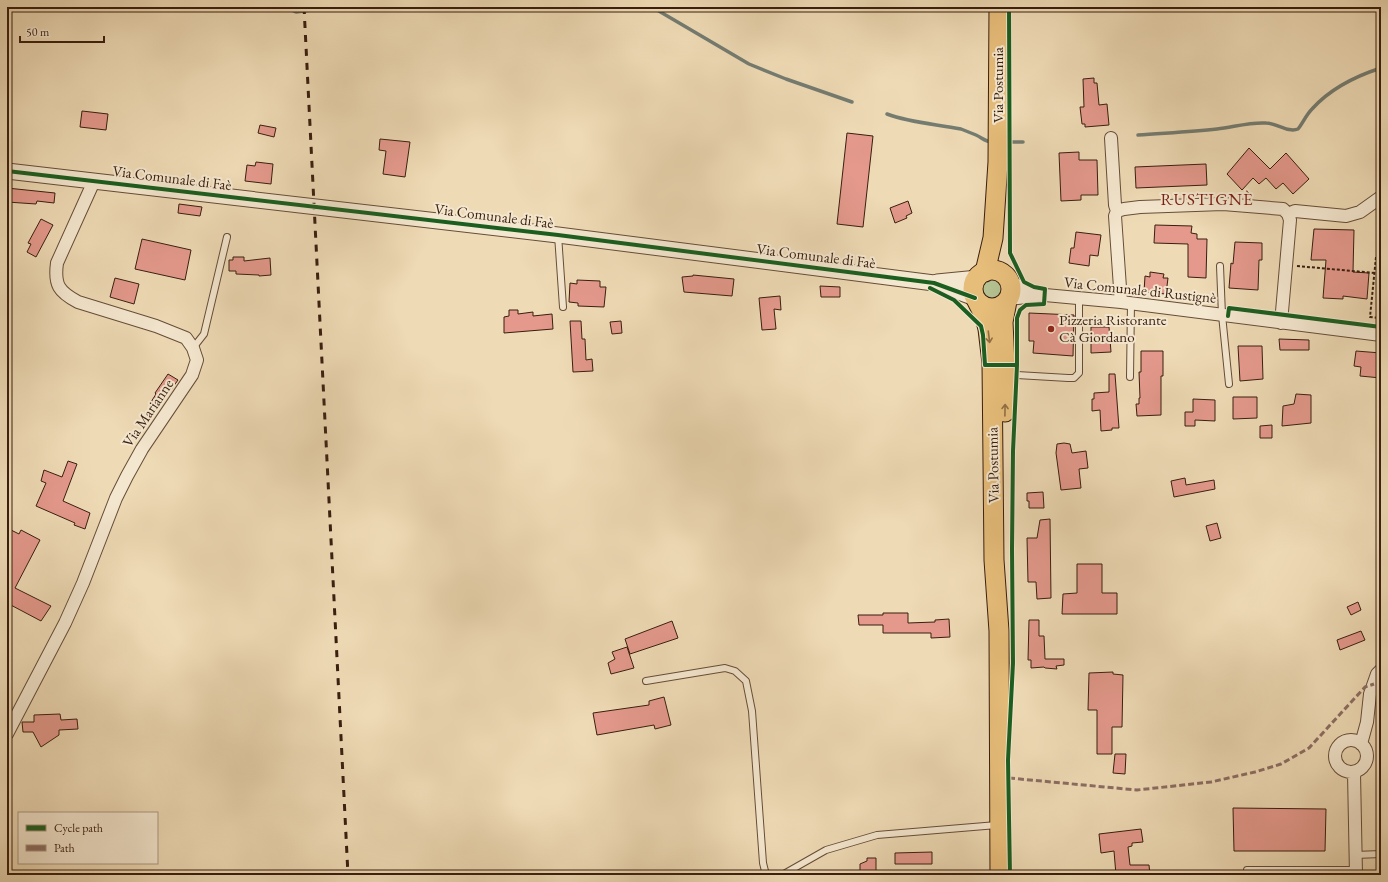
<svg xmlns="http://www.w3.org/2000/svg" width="1388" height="882" viewBox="0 0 1388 882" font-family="'EB Garamond',serif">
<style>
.green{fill:#b4c191;stroke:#767050}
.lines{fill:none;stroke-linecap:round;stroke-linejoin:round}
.stream{stroke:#747c71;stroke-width:3.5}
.building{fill:#e4998c;stroke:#391e0f}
.service-casing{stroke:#664d38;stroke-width:8}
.minor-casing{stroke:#664d38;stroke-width:14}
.tertiary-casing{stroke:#664d38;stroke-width:17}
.primary-casing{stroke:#391e0f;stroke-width:21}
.path{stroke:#391e0f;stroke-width:2;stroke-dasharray:3 2;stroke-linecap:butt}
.service{stroke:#f4e7cf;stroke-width:6}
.minor{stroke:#f4e7cf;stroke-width:12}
.tertiary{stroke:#f4e7cf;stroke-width:15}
.primary{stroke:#e7bd7a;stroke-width:19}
.rail{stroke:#391e0f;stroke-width:3;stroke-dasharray:7 7;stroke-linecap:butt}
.quiet{stroke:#8d6e63;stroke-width:3;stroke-dasharray:6 3;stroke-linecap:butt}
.cycleway-casing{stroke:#f4e7cf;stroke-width:6}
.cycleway{stroke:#1b5e20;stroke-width:4}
.oneway{stroke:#906e44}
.poi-dot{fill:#8f2418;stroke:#f4e7cf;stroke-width:1.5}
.labels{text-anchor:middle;stroke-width:4;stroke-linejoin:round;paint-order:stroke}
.street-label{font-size:15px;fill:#391e0f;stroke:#f4e7cf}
.poi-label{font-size:15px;fill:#391e0f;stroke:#f4e7cf;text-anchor:start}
.quarter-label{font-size:17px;letter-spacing:1px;fill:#7a1f14;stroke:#f4e7cf}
</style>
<rect width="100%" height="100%" fill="#eedab5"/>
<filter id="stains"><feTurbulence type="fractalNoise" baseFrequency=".005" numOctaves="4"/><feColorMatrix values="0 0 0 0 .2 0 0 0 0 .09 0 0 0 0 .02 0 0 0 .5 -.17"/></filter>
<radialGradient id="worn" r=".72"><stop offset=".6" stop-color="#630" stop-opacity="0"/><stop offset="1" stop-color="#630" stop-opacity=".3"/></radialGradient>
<path class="green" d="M981 288a14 14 0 1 1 28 0a14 14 0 1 1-28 0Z"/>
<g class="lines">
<path class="stream" d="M285,7L296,12L319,9V7
M652,7L749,64L786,79L852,102
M887,114C911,123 936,124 961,129C966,131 971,133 976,135C983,138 984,142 993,142
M1138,135C1164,133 1191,132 1217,129C1234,127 1249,122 1266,123C1277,123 1288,133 1298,129C1303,123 1306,115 1312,109C1330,89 1356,76 1381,68
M1003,142H1023"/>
</g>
<path class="building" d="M1094,78V83H1097L1099,105L1107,104L1109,125L1085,127V124H1082L1080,107H1084L1083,79Z
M82,111L108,114L106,130L80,127Z
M260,125L276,128L274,137L258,133Z
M847,133L873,136L863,227L837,224Z
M380,139L410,142L405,177L383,174L386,151L379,150Z
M1249,148L1270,169L1286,153L1309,179L1293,194L1283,183L1276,189L1266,178L1259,184L1253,178L1242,190L1227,174Z
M1079,152V160H1097L1098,195H1081V200L1061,201L1059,153Z
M256,162L273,164L271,184L245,181L247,165L255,166Z
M1206,164L1207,185L1136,188L1135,167Z
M7,188L55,193L54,203L37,201L36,204L7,202Z
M908,201L912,213L906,216L907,218L895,223L890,208Z
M179,204L202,207L200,216L178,213Z
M41,219L53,225L36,257L27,252L31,244L28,243Z
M1155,225L1192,226L1191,233L1197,234V239H1207L1206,278L1188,277V244L1154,243Z
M1314,229L1354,230L1353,272L1369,273L1367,299L1343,296V299L1323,298L1326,260H1311Z
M1076,232L1101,235L1098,256L1090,255L1089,266L1069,263L1071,248H1074Z
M142,239L191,250L185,280L135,269Z
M1235,242L1262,243V260H1259L1258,290L1229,288L1231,263L1233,264Z
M233,257H244V261L270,258L271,275L259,276V275L236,274V271H229V260H233Z
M1150,272L1164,274L1163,278H1168L1166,294L1144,292L1145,276L1150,277Z
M693,275L734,279L732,296L684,292L682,277L693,276Z
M115,278L139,284L134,304L110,297Z
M577,280L600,281V287H606L604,307L578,306V303L569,302L570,283L577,284Z
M820,286L840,287V297H821Z
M780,296L781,310L774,309L776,329L762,330L759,298Z
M509,310H518V314L533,312V316L552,314L553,329L504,333V317L509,316Z
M1029,313L1074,315L1073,356L1033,353L1034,341H1029Z
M570,321H581L582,339H585L586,360L592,359L593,371L573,372Z
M621,321L622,333L612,334L610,322Z
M1091,327H1109L1111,352L1091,353Z
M1279,339L1309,340V350H1280Z
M1238,346H1262L1263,379L1240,381Z
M1141,351H1163V376H1161V415L1137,416L1136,404H1139V398H1140L1139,372H1141Z
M1356,351L1381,353V378L1360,376L1361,367L1354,366Z
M168,374L178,380L158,408L151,402L156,394L155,393Z
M1109,374H1115L1119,428H1112V430L1101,431L1100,410L1092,411V399H1094V393L1109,392Z
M1296,394L1311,395V423L1282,426L1283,406L1294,404Z
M1233,397H1257V418L1233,419Z
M1193,399L1215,400V421L1195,420V426H1185V412H1193Z
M1272,425V438H1260V426Z
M1064,443L1070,444L1072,453L1086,451L1088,468L1079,469L1081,488L1061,490L1056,453L1057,444Z
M68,461L77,464L63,501L90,513L85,529L74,525L75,523L36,506L46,483L41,481L44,470L62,477Z
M1185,478L1186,485L1214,480L1215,489L1174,497L1171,481Z
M1043,492L1044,508H1029V501H1027V493Z
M1050,519L1051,598L1037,599L1036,582H1028L1027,538H1037L1040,520Z
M1217,523L1221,538L1210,541L1206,526Z
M7,528L19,534L21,530L40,540L15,588L51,606L41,621L7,603Z
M1077,564H1102V593H1117V614H1062L1063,594L1077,593Z
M1358,602L1361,610L1351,615L1347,607Z
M883,613H908V623L935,622V620L949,619L950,637L931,638V633H883V625H859L858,615H883Z
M1029,620H1039V636H1044L1045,659H1064V665L1056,666L1057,669L1045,668L1044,667L1031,668V660H1028Z
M672,621L678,638L630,654L625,639Z
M1361,631L1365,640L1340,650L1337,640Z
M627,647L634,668L611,674L608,663L615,659L612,652Z
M1113,672V674L1123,675L1122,727H1112V754H1097V710H1088L1089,673Z
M664,697L671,725L655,729L654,725L597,735L593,713L649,705V701Z
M60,714L61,720L77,719L78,729L59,730V735L41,747L33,732H23L22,722H34V715Z
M1115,754H1126L1125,774L1113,773Z
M1233,808L1326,809L1325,851H1234Z
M1141,829L1143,842L1132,843V846L1128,847L1130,865H1149L1150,875H1116L1114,851L1101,853L1099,834Z
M932,852V864H895V853Z
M867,858H876V875H860V864L867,861Z"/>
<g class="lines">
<g class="service-casing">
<path id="service" d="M558,235L563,307
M1220,266L1222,315L1229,384
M193,348L204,334L227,237
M1007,376L1017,375L1068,378H1074L1079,373V298
M1130,377L1131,303
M646,681L725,668L735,671L746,681L752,711L763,863L765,871L768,875
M1355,855L1381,854
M1247,870H1355
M782,875L826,850L877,835L997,825"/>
</g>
<g class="minor-casing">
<path id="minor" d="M1111,138L1115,205L1117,211L1115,216L1121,302
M1117,211L1124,209L1140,207L1223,204L1283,209L1288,214L1295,211L1346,216L1360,212L1381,197
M1009,281L1038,295
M1008,299L1045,295L1121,302L1381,335
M1281,323L1290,220L1288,214
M7,734L65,623L83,583L116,498L127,476L142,449L192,375L197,360L193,348L186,338L156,326L78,302C59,292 54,285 57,263L94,181
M1335 756a16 16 0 1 1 32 0a16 16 0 1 1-32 0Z
M1361,744L1367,722L1370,694L1377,674L1381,670
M1354,773L1356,875"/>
</g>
<g class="tertiary-casing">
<path id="tertiary" d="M7,171L558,235L934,283L975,298
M937,282L978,278"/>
</g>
<g class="primary-casing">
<path id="primary" d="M973 289a19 19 0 1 1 38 0a19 19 0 1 1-38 0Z
M985,272L993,238L998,162L999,7
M977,301L985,317L988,329L992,363L994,560L999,631L1000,875
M1005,412V365L1003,322L1007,301"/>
</g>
<path class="path" d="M1376,257L1370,317L1381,318
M1297,266L1375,273"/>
<use href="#service" class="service"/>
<use href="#minor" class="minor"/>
<use href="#tertiary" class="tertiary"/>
<use href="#primary" class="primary"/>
<path class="rail" d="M304,7L348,875"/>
<path class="quiet" d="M1009,778L1137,790L1211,782L1255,772L1281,764L1309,748L1365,687L1374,684"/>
<g class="cycleway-casing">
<path id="cycleway" d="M1009,7L1010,253L1024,282L1034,287L1045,289L1044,304L1026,305L1020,310L1017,318V365L1013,451L1012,549L1013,663L1008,760L1010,875
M7,171L558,235L934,283L975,298
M930,288L954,300L981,326L983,335L985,365H1017
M1228,316L1229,308L1381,327"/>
</g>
<use href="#cycleway" class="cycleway"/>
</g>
<defs><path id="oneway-shaft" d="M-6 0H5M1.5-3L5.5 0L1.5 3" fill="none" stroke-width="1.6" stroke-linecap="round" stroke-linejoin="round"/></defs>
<g class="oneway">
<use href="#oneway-shaft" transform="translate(989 337) rotate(83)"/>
<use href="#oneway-shaft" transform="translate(1005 410) rotate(-89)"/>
</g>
<circle class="poi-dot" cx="1051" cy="329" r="4"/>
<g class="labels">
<g class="street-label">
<text transform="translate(998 85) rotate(-90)" y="5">Via Postumia</text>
<text transform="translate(172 178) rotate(7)" y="5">Via Comunale di Faè</text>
<text transform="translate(494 216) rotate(7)" y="5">Via Comunale di Faè</text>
<text transform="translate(816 256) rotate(7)" y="5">Via Comunale di Faè</text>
<text transform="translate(1140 290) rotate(6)" y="5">Via Comunale di Rustignè</text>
<text transform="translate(148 413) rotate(-56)" y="5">Via Marianne</text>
<text transform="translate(993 465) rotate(-91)" y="5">Via Postumia</text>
</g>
<g class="poi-label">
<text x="1059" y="325">Pizzeria Ristorante<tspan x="1059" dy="17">Cà Giordano</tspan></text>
</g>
<g class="quarter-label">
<text x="1207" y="205">RUSTIGNÈ</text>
</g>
</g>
<rect width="1388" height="882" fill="none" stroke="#eedab5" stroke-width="24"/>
<rect x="8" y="8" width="1372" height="866" fill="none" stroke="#391e0f" stroke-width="2"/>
<rect x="12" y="12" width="1364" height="858" fill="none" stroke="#391e0f"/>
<rect x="18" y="812" width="140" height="52" fill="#f4e7cf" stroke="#a99782"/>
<rect x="26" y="825" width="20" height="6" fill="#1b5e20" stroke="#a99782"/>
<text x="54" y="832" font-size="12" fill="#391e0f">Cycle path</text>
<rect x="26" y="845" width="20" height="6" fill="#8d6e63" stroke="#a99782"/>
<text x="54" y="852" font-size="12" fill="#391e0f">Path</text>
<path d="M20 36v6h84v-6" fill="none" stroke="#391e0f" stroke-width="2"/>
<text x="26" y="36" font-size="12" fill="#391e0f" stroke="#f4e7cf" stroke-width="3" paint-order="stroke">50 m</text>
<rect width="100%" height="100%" filter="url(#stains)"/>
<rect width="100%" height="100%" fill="url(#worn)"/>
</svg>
